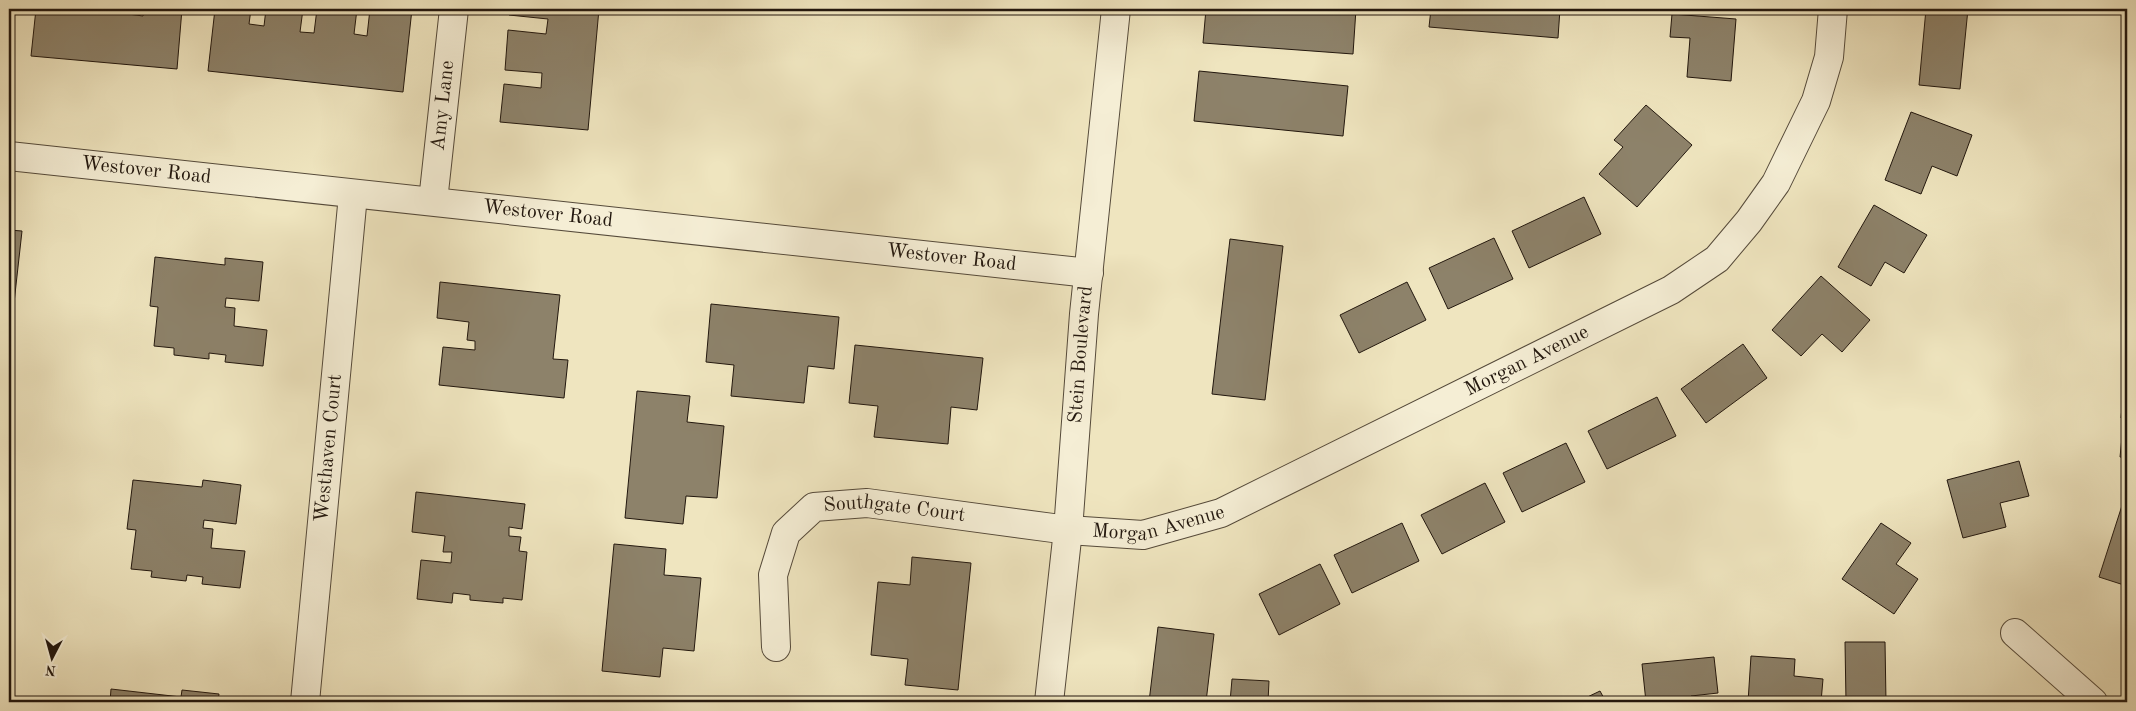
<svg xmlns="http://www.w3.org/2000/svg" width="2136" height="711" font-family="'Old Standard TT',serif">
  <rect width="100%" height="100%" fill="#efe5bf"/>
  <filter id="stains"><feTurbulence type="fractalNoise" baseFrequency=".004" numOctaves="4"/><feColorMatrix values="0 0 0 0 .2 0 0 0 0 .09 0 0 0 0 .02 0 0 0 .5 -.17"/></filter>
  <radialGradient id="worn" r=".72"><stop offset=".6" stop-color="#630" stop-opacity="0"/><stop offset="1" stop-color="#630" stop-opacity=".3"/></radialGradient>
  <g fill="#8d826a" stroke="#22170e">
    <path d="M9,9H13L9,49Z"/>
    <path d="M36,9H129L128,14L143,16L144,9H182L177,69L31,56Z"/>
    <path d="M215,9H251L249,24L264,26L266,9H303L300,32L314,33L317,9H357L354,34L367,36L370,9H412L403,92L208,71Z"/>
    <path d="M510,9H599L588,130L500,122L504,84L541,88L542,73L505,70L508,30L546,34L548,19L509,15Z"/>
    <path d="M1206,9H1356L1353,54L1203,43Z"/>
    <path d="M1431,9H1560L1558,38L1429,27Z"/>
    <path d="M1926,9H1968L1960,89L1919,85Z"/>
    <path d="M1672,14L1736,19L1731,81L1687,77L1690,38L1670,37Z"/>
    <path d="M1199,71L1348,86L1343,136L1194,121Z"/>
    <path d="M1646,105L1692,145L1637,207L1599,174L1623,147L1614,140Z"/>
    <path d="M1911,112L1972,135L1957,176L1932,166L1921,194L1885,180Z"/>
    <path d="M1584,197L1601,234L1529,268L1512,231Z"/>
    <path d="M1874,205L1927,235L1904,273L1885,262L1871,286L1838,267Z"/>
    <path d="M9,230L22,231L14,303H9Z"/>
    <path d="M1494,238L1513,279L1448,309L1429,268Z"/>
    <path d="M1230,239L1283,246L1265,400L1212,394Z"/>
    <path d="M155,257L225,265V258L263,262L259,301L226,298L225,307L235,308L234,326L267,330L263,366L225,362L226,355L209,353V359L174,355V348L154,346L158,307L150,306Z"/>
    <path d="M1821,276L1870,320L1842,352L1822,334L1801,356L1772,330Z"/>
    <path d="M440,282L560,295L553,359L568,360L564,398L439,385L443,347L475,350V341L467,340L469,322L437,318Z"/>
    <path d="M1407,282L1426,320L1359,353L1340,315Z"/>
    <path d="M711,304L839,317L834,369L808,366L804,403L731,396L734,365L706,362Z"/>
    <path d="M1743,344L1767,378L1706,423L1681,389Z"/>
    <path d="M855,345L983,358L977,410L951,407L948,444L874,437L878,406L849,403Z"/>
    <path d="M2125,374H2127V458L2120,457L2124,418H2121Z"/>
    <path d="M637,391L690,396L687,422L724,426L717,498L686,496L683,524L625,518Z"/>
    <path d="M1657,397L1676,436L1607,469L1588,431Z"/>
    <path d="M1566,443L1585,482L1522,512L1503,473Z"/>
    <path d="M2019,461L2029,496L2000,503L2006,527L1963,538L1947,480Z"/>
    <path d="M133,480L202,487L203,480L241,485L236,524L204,520L203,528L213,529L211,548L245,551L240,588L202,584L203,577L187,575L186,581L151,577L152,571L131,569L136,530L127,529Z"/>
    <path d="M1485,483L1505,522L1442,554L1421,515Z"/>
    <path d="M2127,490V586L2099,577Z"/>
    <path d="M416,492L525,504L522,529L509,527V536L521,537L519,551L527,552L522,600L503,598V603L470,600V595L453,593L452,603L417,599L421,560L451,563L452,552H443L445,536L412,532Z"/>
    <path d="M1402,523L1419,561L1352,593L1334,555Z"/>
    <path d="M1881,523L1911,543L1896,564L1918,579L1894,614L1842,579Z"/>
    <path d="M614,544L666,549L664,575L701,578L694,651L663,648L660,677L602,671Z"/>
    <path d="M912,557L971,563L958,690L905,685L908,659L871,655L878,582L910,585Z"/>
    <path d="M1320,564L1340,604L1279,635L1259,594Z"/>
    <path d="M1158,627L1214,634L1206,702H1149Z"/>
    <path d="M1845,642H1885L1886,702H1846Z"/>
    <path d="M1751,656L1795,659L1794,676L1823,679L1821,702H1748Z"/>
    <path d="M1714,657L1718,693L1691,696L1692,702H1646L1642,664Z"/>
    <path d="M1232,679L1269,681L1268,702H1230Z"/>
    <path d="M111,689L181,697L182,690L219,694L218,702H110Z"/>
    <path d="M1600,691L1606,702H1577Z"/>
  </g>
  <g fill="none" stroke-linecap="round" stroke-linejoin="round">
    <defs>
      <g id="minor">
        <path id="s1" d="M9,156L1089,273"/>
        <path id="s2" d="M433,201L454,9"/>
        <path d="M2015,633L2093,702"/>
        <path id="s3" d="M776,647L773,575L786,533L814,507L867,503L1068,530L1143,535L1221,513L1671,290L1717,259L1749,221L1776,183L1816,101L1829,57L1833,9"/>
        <path id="s4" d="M305,702L353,195"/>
        <path id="s5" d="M1049,702L1068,530L1084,314L1116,9"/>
      </g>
    </defs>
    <use href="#minor" stroke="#554a3a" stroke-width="30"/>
    <use href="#minor" stroke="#f5eed5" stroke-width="28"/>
  </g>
  <g text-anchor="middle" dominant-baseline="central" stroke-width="4" stroke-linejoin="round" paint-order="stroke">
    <g font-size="20" fill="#22170e" stroke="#f5eed5">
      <text stroke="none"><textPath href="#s2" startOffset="96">Amy Lane</textPath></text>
      <text stroke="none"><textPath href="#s1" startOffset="138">Westover Road</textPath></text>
      <text stroke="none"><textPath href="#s1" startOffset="542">Westover Road</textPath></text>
      <text stroke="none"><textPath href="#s1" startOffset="948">Westover Road</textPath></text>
      <text stroke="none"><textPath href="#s5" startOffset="349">Stein Boulevard</textPath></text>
      <text stroke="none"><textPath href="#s3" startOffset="908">Morgan Avenue</textPath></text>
      <text stroke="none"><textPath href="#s4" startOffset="255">Westhaven Court</textPath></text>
      <text stroke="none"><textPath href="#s3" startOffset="235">Southgate Court</textPath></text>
      <text stroke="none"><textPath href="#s3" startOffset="502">Morgan Avenue</textPath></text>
    </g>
  </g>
  <rect width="2136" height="711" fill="none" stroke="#efe5bf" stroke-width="30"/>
  <rect x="10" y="10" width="2116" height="691" fill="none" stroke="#22170e" stroke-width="2.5"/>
  <rect x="15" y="15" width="2106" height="681" fill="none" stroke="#22170e"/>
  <g transform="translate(52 658) rotate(186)" stroke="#f5eed5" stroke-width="4" paint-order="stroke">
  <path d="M0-4L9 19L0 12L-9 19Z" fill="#22170e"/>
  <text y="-8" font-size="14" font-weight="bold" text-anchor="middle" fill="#22170e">N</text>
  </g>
  <rect width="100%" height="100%" filter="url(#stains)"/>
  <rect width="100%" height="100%" fill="url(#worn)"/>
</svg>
